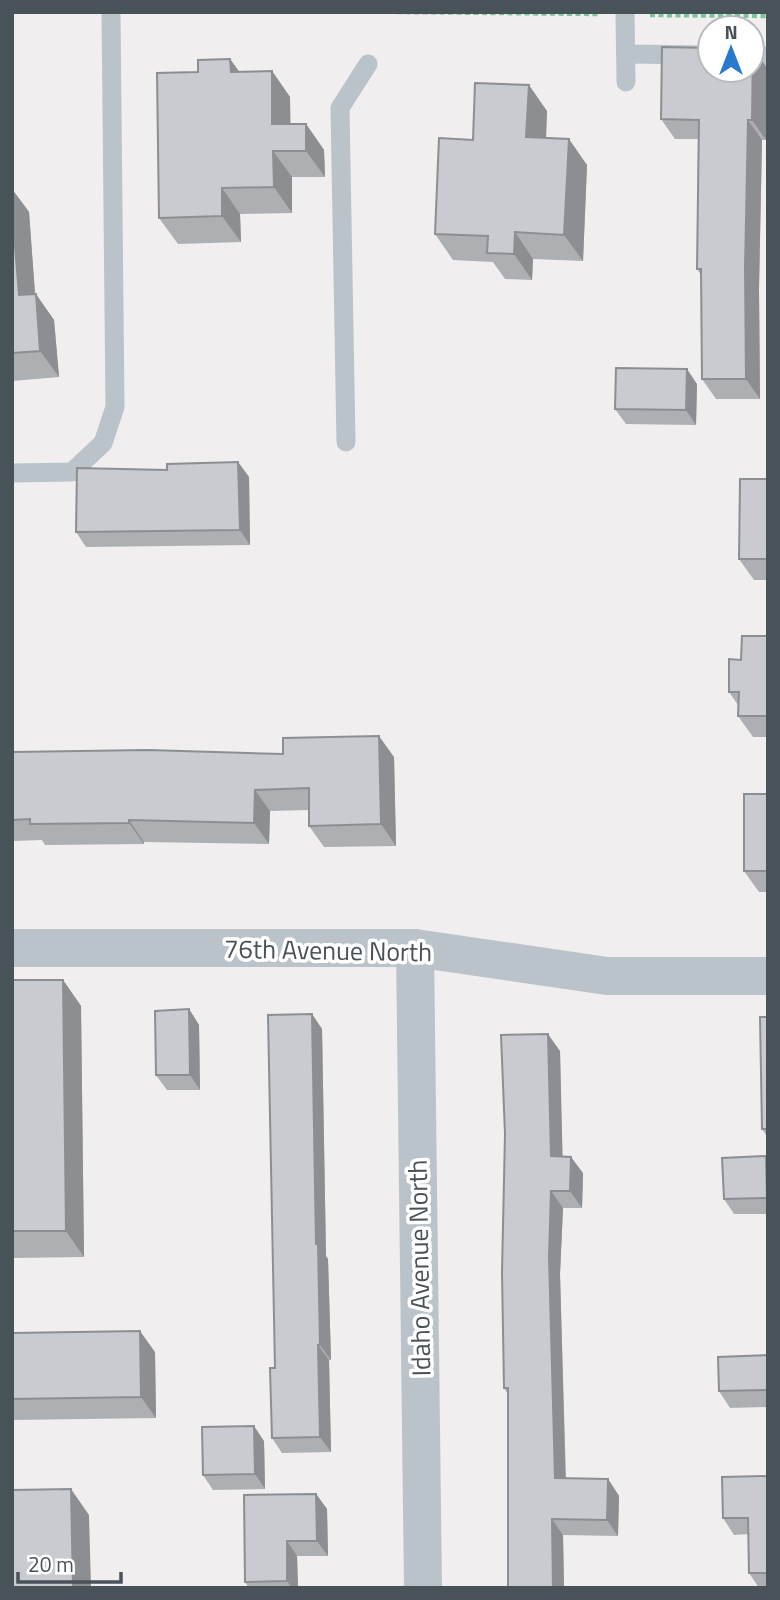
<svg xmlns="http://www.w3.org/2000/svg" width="780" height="1600" font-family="'Titillium Web',sans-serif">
  <rect width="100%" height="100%" fill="#f0eeee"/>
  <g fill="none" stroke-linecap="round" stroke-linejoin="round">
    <g stroke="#7bc59d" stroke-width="4.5" stroke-dasharray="5 3.5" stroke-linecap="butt">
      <path d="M397,12L599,14"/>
      <path d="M650,15L768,16"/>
    </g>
    <g stroke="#bac3c9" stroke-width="19">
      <path d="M625,12L626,82"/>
      <path d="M626,54L710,55"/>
      <path d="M752,56H768"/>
      <path d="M346,442L340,108L368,64"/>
      <path d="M12,473L72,472L103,443L115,407L111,12"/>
    </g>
    <g stroke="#bac3c9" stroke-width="38">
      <path d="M12,948H415L607,976H768"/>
      <path d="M415,948L423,1588"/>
    </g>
  </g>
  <g fill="#adafb3">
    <path d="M753,48L767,68L766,140H762L759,289L760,399H716L702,379L701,275L697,269L698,139H675L661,119Z"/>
    <path d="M230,59L239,72L272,71L290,97V124H306L324,150L325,177H292V213L240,214L241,242L178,244L159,218L198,72Z"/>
    <path d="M547,111L546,138L587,165L583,261L533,259L532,280L505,279L493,262L453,260L435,234L473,140Z"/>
    <path d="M12,189L29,212L35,294L54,320L59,377L12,381Z"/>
    <path d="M697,384L696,425L626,424L615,409Z"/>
    <path d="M238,462L249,477L250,545L86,547L76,532L167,470Z"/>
    <path d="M768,479V580H754L739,559Z"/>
    <path d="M768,636V737H753L738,716V705L729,692L741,660Z"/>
    <path d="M12,752L394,757L396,846L324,847L309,826V810L270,811L269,844L144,842V844L45,845L42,840L12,841Z"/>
    <path d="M768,794V892H759L744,871Z"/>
    <path d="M12,980H63L81,1006L84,1257L12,1258Z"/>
    <path d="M189,1009L199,1025L200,1090H167L156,1075Z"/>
    <path d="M312,1014L322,1029L326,1256L328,1259L331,1360H329L331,1452L282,1453L272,1438L275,1368Z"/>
    <path d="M768,1017V1138L762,1129Z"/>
    <path d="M560,1051L562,1156L583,1173L582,1208H563L560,1274L566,1479H608L619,1496L618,1536L563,1535L564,1588H508V1394L504,1388Z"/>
    <path d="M768,1159V1214H734L724,1199Z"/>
    <path d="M12,1333L155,1352L156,1418L12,1420Z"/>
    <path d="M768,1355V1407L730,1408L719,1391Z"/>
    <path d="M264,1441L265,1489L213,1490L203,1475Z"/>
    <path d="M768,1476V1588H759L749,1573V1534L734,1535L723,1518Z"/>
    <path d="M316,1494L327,1509L328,1556H297L298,1588H249L245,1582Z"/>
  </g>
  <g fill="#8d8e92">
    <path d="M753,48L767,68L766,140L752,120Z"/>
    <path d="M230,59L249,85L231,72Z"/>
    <path d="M272,71L290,97L291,150L272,124Z"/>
    <path d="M529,85L547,111L545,163L526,137Z"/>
    <path d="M748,120L762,140L759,289L760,399L746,379L745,269Z"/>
    <path d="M306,124L324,150L325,177L306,151Z"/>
    <path d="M569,139L587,165L583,261L564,235Z"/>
    <path d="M273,151L292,177V213L274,187Z"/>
    <path d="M222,188L240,214L241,242L222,216Z"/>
    <path d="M12,189L29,212L37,321L19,295L12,208Z"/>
    <path d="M515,232L533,259L532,280L514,254Z"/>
    <path d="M36,294L54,320L59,377L40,351Z"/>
    <path d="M687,369L697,384L696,425L686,410Z"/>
    <path d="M238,462L249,477L250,545L240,530Z"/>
    <path d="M379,736L394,757L396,846L381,824Z"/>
    <path d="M255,790L270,811L269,844L254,823Z"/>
    <path d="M129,820L144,842V844L129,823Z"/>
    <path d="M63,980L81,1006L84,1257L66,1231Z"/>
    <path d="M189,1009L199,1025L200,1090L190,1075Z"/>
    <path d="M312,1014L322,1029L326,1256L328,1259L331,1360L320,1345L316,1244Z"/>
    <path d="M548,1034L560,1051L563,1173L551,1156Z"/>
    <path d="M766,1156L768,1159V1199L767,1198Z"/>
    <path d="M571,1157L583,1173L582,1208L570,1191Z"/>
    <path d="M551,1191L563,1208L560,1274L566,1495L555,1478L549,1257Z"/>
    <path d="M140,1331L155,1352L156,1418L141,1397Z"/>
    <path d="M318,1345L329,1360L331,1452L320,1437Z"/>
    <path d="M254,1426L264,1441L265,1489L255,1474Z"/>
    <path d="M608,1479L619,1496L618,1536L607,1520Z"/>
    <path d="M71,1489L89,1515L91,1588H73Z"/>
    <path d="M316,1494L327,1509L328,1556L317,1541Z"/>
    <path d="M552,1519L563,1535L564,1588H553Z"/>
    <path d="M287,1541L297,1556L298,1588H292L287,1581Z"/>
  </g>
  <g fill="#c9cbd0" stroke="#8d8e92" stroke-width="2">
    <path d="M662,47L710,48V70H752V48H753L752,120H748L745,269L746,379H702L701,269H697L699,120L661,119Z"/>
    <path d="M230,59L231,72L272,71V124H306V151H273L274,187L222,188V216L159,218L157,73L198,72V60Z"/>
    <path d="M475,83L529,85L526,137L569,139L564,235L515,232L514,254L487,253L488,236L435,234L439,138L473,140Z"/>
    <path d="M12,208L19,295L36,294L40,351L12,353Z"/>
    <path d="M616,368L687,369L686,410L615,409Z"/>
    <path d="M238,462L240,530L76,532L77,468L167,470V464Z"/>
    <path d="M740,479H768V559H739Z"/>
    <path d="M742,636H768V716H738L739,692H729V659L741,660Z"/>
    <path d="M379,736L381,824L309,826V788L255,790L254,823L129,820V823L30,824V819L12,820V752L148,750L283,754V738Z"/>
    <rect x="744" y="794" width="24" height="77"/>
    <path d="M12,980H63L66,1231H12Z"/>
    <path d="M189,1009L190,1075H156L155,1011Z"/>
    <path d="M312,1014L316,1244H318L320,1345H318L320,1437L272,1438L270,1368H275L268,1015Z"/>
    <path d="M760,1017H768V1129H762Z"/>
    <path d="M548,1034L551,1156L571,1157L570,1191H551L549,1257L555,1478L608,1479L607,1520L552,1519L553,1588H508V1388H504L502,1272L505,1134L501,1035Z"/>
    <path d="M766,1156L767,1198L724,1199L722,1158Z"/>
    <path d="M140,1331L141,1397L12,1399V1333Z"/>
    <path d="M768,1355V1390L719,1391L718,1357Z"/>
    <path d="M254,1426L255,1474L203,1475L202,1427Z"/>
    <path d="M768,1476V1573H749L748,1518H723L722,1477Z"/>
    <path d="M71,1489L73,1588H12V1490Z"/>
    <path d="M316,1494L317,1541H287V1581L245,1582L244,1495Z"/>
  </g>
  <g text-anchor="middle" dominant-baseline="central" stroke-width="7" stroke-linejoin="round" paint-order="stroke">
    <g font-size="26" fill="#485259" stroke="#fff">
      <text transform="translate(328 950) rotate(1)">76th Avenue North</text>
      <text transform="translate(419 1268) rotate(-91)">Idaho Avenue North</text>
    </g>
  </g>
  <rect width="780" height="1600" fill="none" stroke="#485259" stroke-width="28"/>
  <g transform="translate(731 49)"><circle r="33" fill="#ffffff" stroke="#b6babd" stroke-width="2"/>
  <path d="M0-5L12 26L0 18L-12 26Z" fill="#297acf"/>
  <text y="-10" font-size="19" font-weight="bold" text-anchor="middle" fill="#485259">N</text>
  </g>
  <path d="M18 1572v10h103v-10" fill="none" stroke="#485259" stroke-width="3.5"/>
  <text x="28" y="1572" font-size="21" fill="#485259" stroke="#ffffff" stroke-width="5" paint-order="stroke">20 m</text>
</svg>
